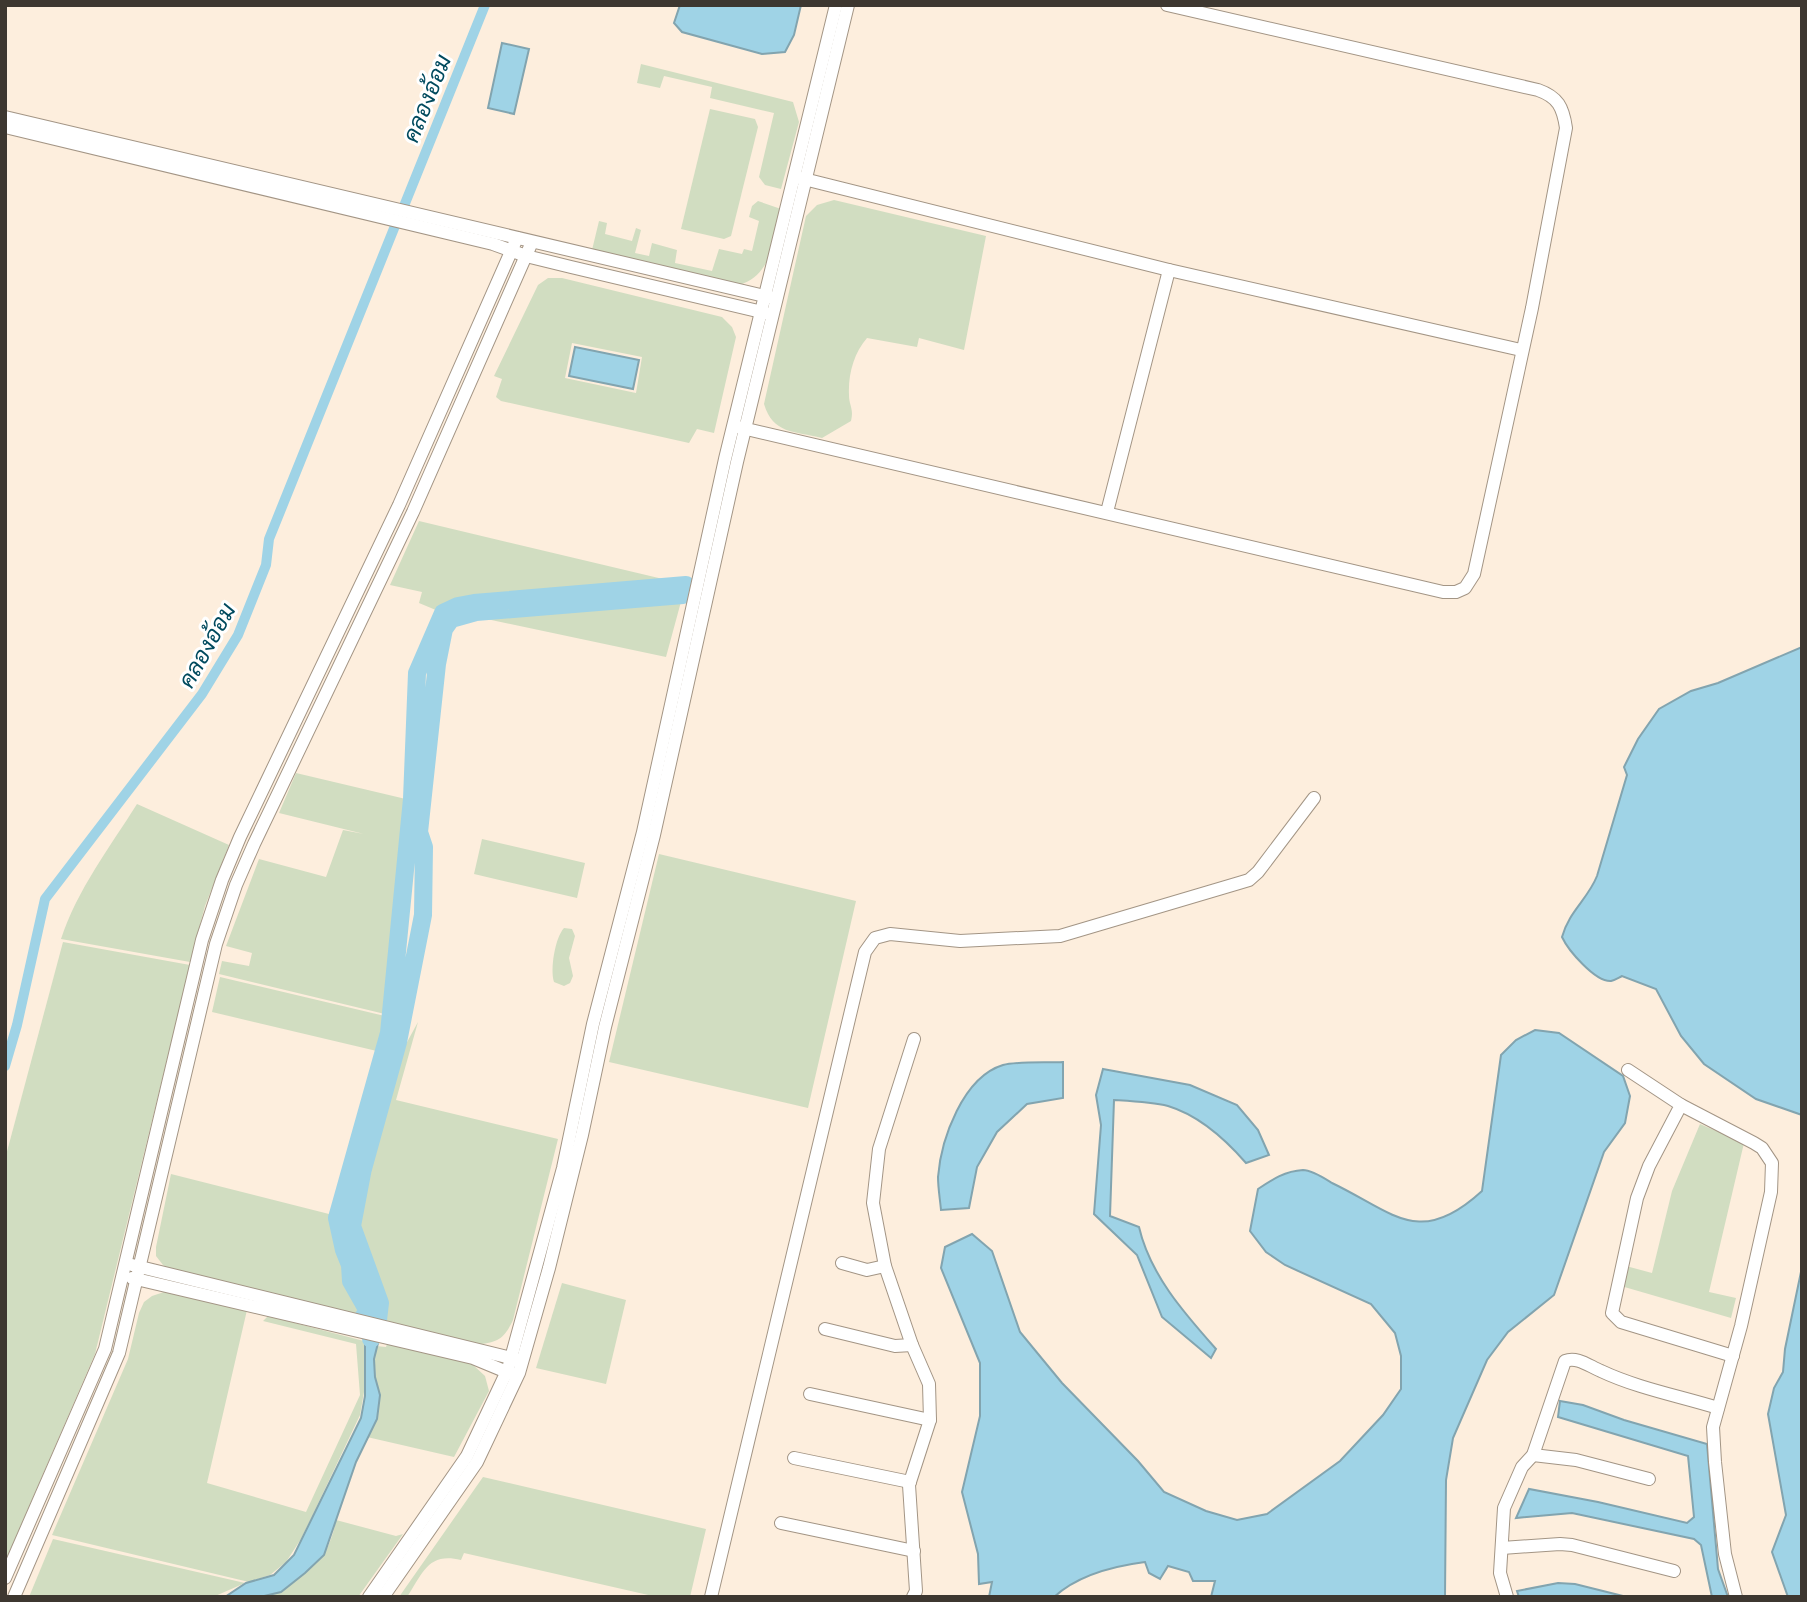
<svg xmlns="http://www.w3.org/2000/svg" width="1807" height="1602" font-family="Commissioner,Sarabun,sans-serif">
  <rect width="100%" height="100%" fill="#fdeedd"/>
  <g fill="#d1ddc1" fill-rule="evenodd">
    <path d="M641,64L793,102L799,122L781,189L765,185L759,177L774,113L710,98L712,87L664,76L660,88L637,83Z"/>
    <path d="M710,109L755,119L758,127L731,236L724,239L681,229Z"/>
    <path d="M834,200L986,236L964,350L919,338L917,347L867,338C854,353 848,374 849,395C849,406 854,408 851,421L822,438C794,431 773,434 764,404L806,216L817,205Z"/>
    <path d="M758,201L781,209C773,239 773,275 739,285L592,250L599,221L607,223L605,234L632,241L636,228L641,230L635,253L649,256L652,243L677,250L675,263L712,271L719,249L742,254L744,249L752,251L759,221L749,217L752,206Z"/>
    <path d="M548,278H562L722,317L732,327L736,337L714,433L697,429L689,443L501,401L496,397L502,379L494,376L538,285ZM572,343L642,357L636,393L565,378Z"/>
    <path d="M419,521L684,584L478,603L458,606L443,613L419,603L422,592L390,585Z"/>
    <path d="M682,598L666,657L482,618L459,619L444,629L451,619L473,611Z"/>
    <path d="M296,773L410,800L389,1015L219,974L222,961L249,966L252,953L226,946L259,859L326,877L343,830L364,834L279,813Z"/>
    <path d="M137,804L229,845L205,906L190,962L61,939C77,890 110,847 137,804Z"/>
    <path d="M482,839L585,863L577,898L474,874Z"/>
    <path d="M659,854L856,901L808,1108L609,1062Z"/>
    <path d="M564,928L572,929L575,936L569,958L573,976L570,983L564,986L554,982C550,969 555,938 564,928Z"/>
    <path d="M63,942L190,965L95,1354L5,1562V1159Z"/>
    <path d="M220,977L389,1017L381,1052L212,1012Z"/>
    <path d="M418,1022L396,1100L558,1139L513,1320C505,1337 499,1342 481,1344L378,1319L380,1303L352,1226L396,1048L406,1044Z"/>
    <path d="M1700,1124L1744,1143L1709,1292L1736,1298L1731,1318L1621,1286L1626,1266L1652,1273L1672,1191Z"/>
    <path d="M171,1174L333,1215L340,1231L350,1265L351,1281L366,1309L362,1316L174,1272L163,1265L156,1256V1247Z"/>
    <path d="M562,1283L626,1300L606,1384L536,1368Z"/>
    <path d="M164,1292L247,1310L207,1483L306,1512L360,1395L356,1344L263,1321L268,1316L364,1341V1392L360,1415L315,1510L301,1539L286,1562L270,1575L249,1582L52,1535L128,1359L139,1313L144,1302L152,1296Z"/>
    <path d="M387,1344L472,1364L485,1376L489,1391L454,1457L367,1437C387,1399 371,1385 376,1346L386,1347Z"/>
    <path d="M483,1477L706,1529L690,1597H657L464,1553L461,1560C428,1552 423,1573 407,1597H399Z"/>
    <path d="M336,1520L396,1536L403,1534L358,1597H259C300,1576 327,1570 336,1520Z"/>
    <path d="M53,1539L245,1583L213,1597H29Z"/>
  </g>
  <g fill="#9fd3e6" stroke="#82a4af" stroke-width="2">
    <path d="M680,5H801L794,35L785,52L762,54L682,32L674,23Z"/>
    <path d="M502,43L529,49L514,114L488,108Z"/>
    <path d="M575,347L639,360L633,389L569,376Z"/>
    <path d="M1802,647V1115L1756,1099L1704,1064L1681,1036L1656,989L1622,976C1618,978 1615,980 1611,981C1595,982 1568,950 1562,937C1569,911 1588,899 1597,876L1627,775L1624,767L1638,739L1659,709L1691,691L1718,683Z"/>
    <path d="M1535,1030L1559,1033L1623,1076L1630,1096L1625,1123L1604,1152L1554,1295L1508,1332L1487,1360L1453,1438L1446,1480L1445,1597H1211L1215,1581H1193L1189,1572L1168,1566L1160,1579L1149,1573L1145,1562C1114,1566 1078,1575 1054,1597H989L992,1582L979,1584L978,1554L962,1492L980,1416V1363L941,1268L945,1247L972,1234L992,1251L1020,1332L1062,1383L1138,1461L1164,1492L1206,1511L1237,1520L1267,1514L1340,1461L1383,1415L1401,1389V1356L1395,1333L1371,1304L1285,1265L1266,1252L1250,1231L1258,1189C1273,1179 1285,1171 1303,1170C1312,1170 1324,1178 1332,1183C1393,1212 1419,1249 1482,1191L1501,1055L1516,1040Z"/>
    <path d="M1063,1062V1098L1027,1104L997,1132L977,1167L969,1208L941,1210C940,1199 938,1188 938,1177C941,1139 963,1077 1003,1065C1017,1061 1048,1063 1063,1062Z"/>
    <path d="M1103,1069L1190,1085L1237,1105L1258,1130L1269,1155L1246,1163C1226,1140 1198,1115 1168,1106C1152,1102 1130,1101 1114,1100L1110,1216L1139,1227C1150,1275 1185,1314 1216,1349L1211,1358L1162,1317L1137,1255L1094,1214L1101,1125L1096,1095Z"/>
    <path d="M1802,1267V1597H1788L1772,1552L1786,1515L1768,1414L1774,1388L1783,1372L1785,1349Z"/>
    <path d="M365,1340L378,1343L374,1359L375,1377L380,1395L377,1419L356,1462L324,1555L305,1573L281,1592L260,1597H225L246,1583L274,1575L294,1555L361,1418L365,1396Z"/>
    <path d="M1560,1401L1583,1405L1624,1420L1707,1444L1718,1569L1728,1597H1712L1701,1545L1694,1539L1572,1513L1516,1518L1529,1489L1598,1502L1687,1523L1694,1517L1688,1456L1558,1417Z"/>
    <path d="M1558,1583L1575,1584L1627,1597H1519L1517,1591Z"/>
  </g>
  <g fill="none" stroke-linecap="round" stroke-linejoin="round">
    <g stroke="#9fd3e6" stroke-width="10">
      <path d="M404,206L485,5"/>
      <path d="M5,1066L17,1025L45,899L202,694L238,635L266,565L269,539L399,216"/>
    </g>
    <path stroke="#9fd3e6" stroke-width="18" d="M363,1168L352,1226L380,1303L378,1320L364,1316L368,1311L351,1281L350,1265L344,1250L337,1218L389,1033L412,799L417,673L443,613L458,606L474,603L686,585L683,595L476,612L451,619L444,629L437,664L419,832L424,847L423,915L398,1042L348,1223L373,1300L371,1339"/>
    <defs>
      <g id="minor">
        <path d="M5,117L773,298"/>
        <path d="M5,127L493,244L526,256L571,267L766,313"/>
        <path d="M800,178L1169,270L1521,350"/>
        <path d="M738,427C973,482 1208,537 1443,592H1456L1465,588L1474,574L1532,308L1566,128C1563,107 1558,97 1538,90L1167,5"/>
        <path d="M1107,512L1169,270"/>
        <path d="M1628,1070L1681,1105L1649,1166L1637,1198L1612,1313L1621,1322L1733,1356"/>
        <path d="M1681,1105L1754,1143L1762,1148L1772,1163L1771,1192L1741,1326L1713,1427L1715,1462L1725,1554L1736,1597"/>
        <path d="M842,1263L867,1270L885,1266"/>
        <path d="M132,1265L519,1360"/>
        <path d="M132,1278L473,1358L514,1375"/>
        <path d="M825,1329L895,1346L912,1345"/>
        <path d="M810,1394L930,1420"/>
        <path d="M1533,1455L1576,1460L1649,1479"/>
        <path d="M794,1458L910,1482"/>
        <path d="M781,1523L914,1551"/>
        <path d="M1502,1548L1560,1544L1572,1545L1674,1571"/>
        <path d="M5,1578L105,1349L202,940L222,880L240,837L399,505L517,238"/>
        <path d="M14,1597L119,1353L216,944L236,885L254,844L413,512L532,242"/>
        <path d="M369,1597L467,1456L508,1369L563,1168L593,1024L643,832L725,459L836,5"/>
        <path d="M383,1597L477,1462L519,1373L549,1268L582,1135L605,1027L654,835L737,462L848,5"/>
        <path d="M711,1597L865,952L875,938L890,934L960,941L1060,936L1239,883L1249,880L1258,872L1314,798"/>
        <path d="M913,1597L916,1591L909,1485L930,1420L929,1384L912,1345L885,1266L873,1203L879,1149L914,1039"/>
        <path d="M1507,1597L1500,1573L1504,1508L1522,1467L1533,1455L1565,1361C1577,1356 1589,1366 1601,1371C1637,1388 1679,1396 1718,1408"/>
      </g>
    </defs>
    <use href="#minor" stroke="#a39585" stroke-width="14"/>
    <use href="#minor" stroke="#fff" stroke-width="12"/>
  </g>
  <g text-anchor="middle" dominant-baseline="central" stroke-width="6" stroke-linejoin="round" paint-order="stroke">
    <g font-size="23" font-style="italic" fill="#004a5e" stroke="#fff">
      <text transform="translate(426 98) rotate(-68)">คลองอ้อม</text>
      <text transform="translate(206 645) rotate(-61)">คลองอ้อม</text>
    </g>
  </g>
  <rect width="1807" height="1602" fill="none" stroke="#3d3730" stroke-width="14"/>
</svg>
